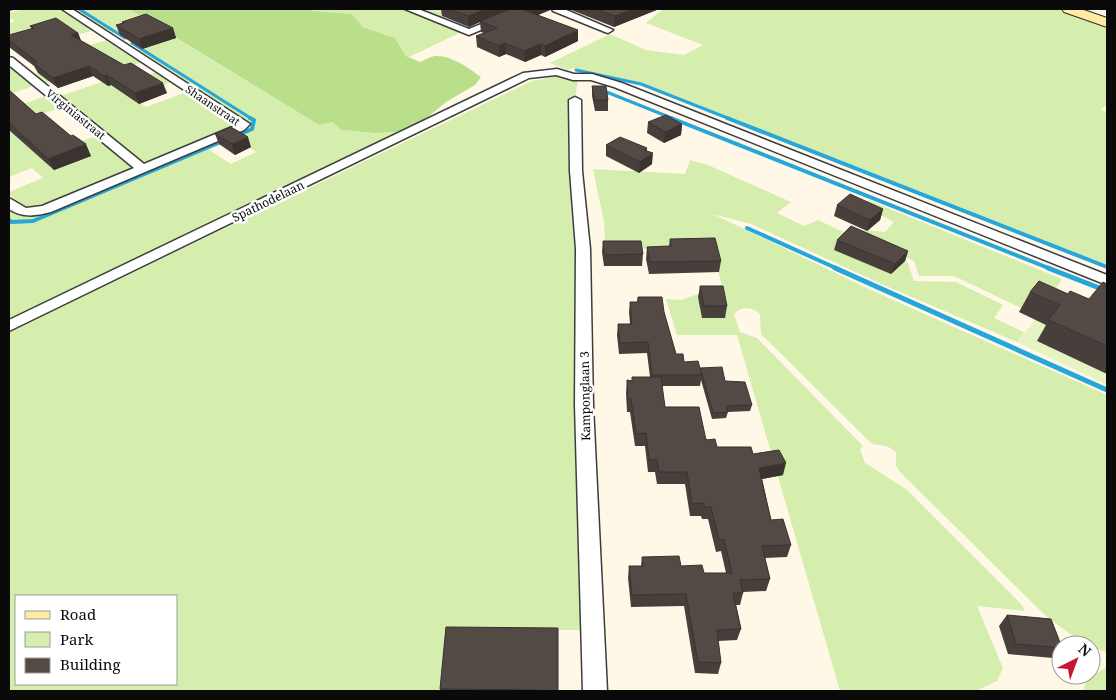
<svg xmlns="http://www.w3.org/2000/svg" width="1116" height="700" font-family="'Noto Serif',serif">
  <rect width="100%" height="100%" fill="#fff8e7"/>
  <g fill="#d5edad" fill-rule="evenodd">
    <path d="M24,9H61L94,30L49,44L9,45V23L15,21L9,17V13Z"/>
    <path d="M73,9H129L150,22L112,34Z"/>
    <path d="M320,9H462L440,18L468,29L409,57L406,56L395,38L363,27L352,14L314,11Z"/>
    <path d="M663,9H1063L1107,26V104L1101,110L1107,112V265L641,83L574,68L568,70L550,63L610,34L646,50L684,55L703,45L646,23Z"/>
    <path d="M176,38L319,125L333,122L341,130L375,133L411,131L9,323V211C18,218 29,217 40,214L203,146L231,164L256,152L231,135L247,123L246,120L138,50Z"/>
    <path d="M107,40L142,62L102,76L90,68L44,83L34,75L80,60L69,51Z"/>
    <path d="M9,65L34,86L9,94Z"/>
    <path d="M157,72L171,82L131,96L146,107L187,92L237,122L236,126L157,160L148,162L141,161L60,96L108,80L116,86Z"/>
    <path d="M559,76L578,80L573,111L587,630H450L440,691H9V332L532,81ZM16,596H176V684H16Z"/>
    <path d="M46,96L60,108L9,125L41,155L96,136L132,165L133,168L129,171L36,208C24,210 15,203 9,192L43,178L32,168L9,177V109Z"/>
    <path d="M690,160L708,165L791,202L777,213L804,226L818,220L908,263L914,281L956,282L1003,305L994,318L1024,332L1017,342L886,286L751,224L713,214L875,292L1107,395V652L1091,647V645L1084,644L1047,617L900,472L896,466V452L887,446L872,444L761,334L760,314C751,306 742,306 734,314L740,332L757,338L863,446L860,450L865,463L906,489L1022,605L1025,611L977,606L1003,668L997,681L976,691H840L737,335H677L666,299L682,300L722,285L713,253L605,246L604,222L593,169L685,174Z"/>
    <path d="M868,200L1062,279L1038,316L954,276H919L914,261L857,233L860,230L885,232L894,222L861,205Z"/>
    <path d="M1106,667L1107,691H1083L1087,680Z"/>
  </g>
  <path fill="#badf8b" d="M129,9H309L314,11L352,14L363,27L395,38L406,56L420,62C424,60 430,57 435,56C451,55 469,68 481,77L475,85L446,102L411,131L375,133L341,130L333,122L319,125Z"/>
  <path fill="#e7f3c0" d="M1038,316L1107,348V385L1017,342Z"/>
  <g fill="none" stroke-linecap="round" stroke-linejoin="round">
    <g stroke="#26a6da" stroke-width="3">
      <path d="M79,9L125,38"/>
      <path d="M132,43L252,119"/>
      <path d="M576,70L641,84L730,119"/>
      <path d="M604,91L674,119"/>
    </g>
    <g stroke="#26a6da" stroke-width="4">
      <path d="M671,118L1051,269"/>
      <path d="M727,118L1107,267"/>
      <path d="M236,136L252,129L254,120L250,118"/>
      <path d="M9,220L11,222L33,221L223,141"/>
      <path d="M747,228L838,269"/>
    </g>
    <g stroke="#26a6da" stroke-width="5">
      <path d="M835,268L1107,390"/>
      <path d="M1048,268L1107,291"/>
    </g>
    <defs>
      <g id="street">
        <path d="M62,9H72L250,124L244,130L51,212C36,216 22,218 9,209V198L26,208L42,206L134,168L9,65V57L13,58L144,164L237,125Z"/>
        <path d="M405,9H418L469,29L518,9H530L469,35Z"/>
        <path d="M552,9H564L613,30L608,33L605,32L553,11Z"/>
        <path d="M557,69L574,74H592L622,83L1107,275V285L614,87L591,80H573L556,75L529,78L9,331V320L523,73Z"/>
        <path d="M575,97L581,100L582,171L590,249L593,405L607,691H583L575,405L576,249L570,171L569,100Z"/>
      </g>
      <path id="secondary" d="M1062,9H1081L1107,18V27L1064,12Z"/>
    </defs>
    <use href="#street" stroke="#3d3d3d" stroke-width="3"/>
    <use href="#secondary" stroke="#2c2c2c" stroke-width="2"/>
    <use href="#street" fill="#fff" fill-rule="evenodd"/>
    <use href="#secondary" fill="#ffeba2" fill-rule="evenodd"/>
  </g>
  <g fill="#473f3b">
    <path d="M441,9H551L550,10L538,15L578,41L545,57L541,55L525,62L506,54L499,57L477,47L476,36L484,33L481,32L480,22L469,27L442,16Z"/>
    <path d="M569,9H659L614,27Z"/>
    <path d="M122,22L173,28L176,38L142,49L120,35L116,25L123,23Z"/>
    <path d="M30,26L78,33L81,41L167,93L139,104L111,85L108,86L93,76L58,88L38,73L34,66L9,47V35L32,29Z"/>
    <path d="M592,86L608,100V111H595L592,96Z"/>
    <path d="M9,90L36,114L91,156L54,170L9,130Z"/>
    <path d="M648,122L682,124L681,135L664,143L647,133Z"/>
    <path d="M215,134L251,147L235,155L219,144Z"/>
    <path d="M606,145L647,151L652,164L639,173L606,156Z"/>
    <path d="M837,205L883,209L880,220L867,231L834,216Z"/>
    <path d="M670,239L721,261L719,272L649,274L646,259L647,247L669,246Z"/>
    <path d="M837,240L908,251L905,261L891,274L834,250Z"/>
    <path d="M603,241L643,254L642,266H604L602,252Z"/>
    <path d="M1107,284V374L1037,341L1046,325L1019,312L1030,292L1068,294L1089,299Z"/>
    <path d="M700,286L727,306L725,318H702L698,297Z"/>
    <path d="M638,297L664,312L676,354L684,362L700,368L725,381L752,405L750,411L728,412L726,418L712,419L701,380L700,386H662L665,407L717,447L753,454L783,475L762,479L771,520L791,545L787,557L765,558L770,579L766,591L743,592V593L740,605H736L741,629L737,640L718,641L721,663L718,674L695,673L684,606L631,607L628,578L629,566H641L642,557L681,566L704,573H726L721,551L716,552L708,519H702L701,516H690L685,484H657L655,472H648L645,446H635L630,412H627L626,393L627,380L632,381L650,377L647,353L619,354L617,335L618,324H630L629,312L630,302H637Z"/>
    <path d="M1007,615L1061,645V649L1053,658L1008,654L999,626Z"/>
    <path d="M446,627L558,691H440V689Z"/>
  </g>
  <g fill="#3a3330">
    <path d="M9,9H18L9,11Z"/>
    <path d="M487,9H514L480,21V22L469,27L468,16Z"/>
    <path d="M527,9H551L550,10L524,21V10Z"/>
    <path d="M634,9H659L614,27L615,16Z"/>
    <path d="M173,28L176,38L142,49L139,39Z"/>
    <path d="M578,30V41L545,57V46Z"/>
    <path d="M78,33L82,43L71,35Z"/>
    <path d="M505,43L506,54L499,57V46Z"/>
    <path d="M541,44V55L525,62L524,51Z"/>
    <path d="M89,66L93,76L58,88L53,78Z"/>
    <path d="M107,75L111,85L108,86L104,76Z"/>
    <path d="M163,83L167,93L139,104L135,93Z"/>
    <path d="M682,124L681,135L664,143L665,132Z"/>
    <path d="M248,137L251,147L235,155L232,144Z"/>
    <path d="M86,144L91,156L54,170L48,159Z"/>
    <path d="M647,148L646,158L653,153L652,164L639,173L640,162L644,150Z"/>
    <path d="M883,209L880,220L867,231L870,220Z"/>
    <path d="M908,251L905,261L891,274L895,264Z"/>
    <path d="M786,463L783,475L756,480L759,468Z"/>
  </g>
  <g fill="#534945" stroke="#3a3330">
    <path d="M448,9H487L468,16Z"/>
    <path d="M510,9H527L524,10L578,30L545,46L541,44L524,51L505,43L499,46L476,36L497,28L480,21Z"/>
    <path d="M596,9H634L615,16Z"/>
    <path d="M146,14L173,28L139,39L116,25L124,23L122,22Z"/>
    <path d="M56,18L78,33L71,35L124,65L131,63L163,83L135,93L107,75L104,76L89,66L53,78L33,63L37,62L9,40V35L34,28L30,26Z"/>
    <path d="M592,86H606L608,100H595Z"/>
    <path d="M9,90L36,114L42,112L71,136L73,135L86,144L48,159L9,123Z"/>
    <path d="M666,115L682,124L665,132L648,122Z"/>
    <path d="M231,127L248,137L232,144L215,134Z"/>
    <path d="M620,137L647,148L644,150L653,153L640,162L606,145Z"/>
    <path d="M850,194L883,209L870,220L837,205Z"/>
    <path d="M851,226L908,251L895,264L837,240Z"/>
    <path d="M715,238L721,261L650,262L647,247L671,246L670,239Z"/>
    <path d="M603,241H641L643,254L604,255Z"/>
    <path d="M1039,281L1068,294L1070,291L1089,299L1103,282L1107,284V346L1048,320L1060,305L1030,292Z"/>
    <path d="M700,286H723L727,306H704Z"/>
    <path d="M638,297H662L664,312L676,354H683L684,362L698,361L702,375H652L648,342L620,343L618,324H632L630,302H638Z"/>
    <path d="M722,367L725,381L745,382L752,405L726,406L728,412L713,413L700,368Z"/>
    <path d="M632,377H661L665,407H699L706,440L715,439L717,447H751L753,454L779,450L786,463L759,468L771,520L783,519L791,545L762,546L770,579L740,580L743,593H733L741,629L717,630L721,663L698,662L686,594L632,595L629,566H643L642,557L679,556L681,566L702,565L704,573H732L724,539L719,540L711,507H704V503L692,504L687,472H659L657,460H649L646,433L636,434L631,399H628L627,380L632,381Z"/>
    <path d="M1007,615L1051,619L1061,645V648L1016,644Z"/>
    <path d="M446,627L558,628V691H537V690L440,689Z"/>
  </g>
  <g text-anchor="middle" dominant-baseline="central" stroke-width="5" stroke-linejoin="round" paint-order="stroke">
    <g font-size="11" fill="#0a0a0a" stroke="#fff">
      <text transform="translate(213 105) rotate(34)">Shaanstraat</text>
      <text transform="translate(76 114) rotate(39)">Virginiastraat</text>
    </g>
    <g font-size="12" fill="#0a0a0a" stroke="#fff">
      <text transform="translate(268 201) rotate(-26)">Spathodelaan</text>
      <text transform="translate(585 396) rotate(-91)">Kamponglaan 3</text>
    </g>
  </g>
  <rect width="1116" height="700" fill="none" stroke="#0a0a0a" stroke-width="20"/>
  <rect x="15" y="595" width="162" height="90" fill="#ffffff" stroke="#9d9d9d"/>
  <rect x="25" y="611" width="25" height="8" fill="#ffeba2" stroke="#9d9d9d"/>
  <text x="60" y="620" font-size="15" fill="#0a0a0a">Road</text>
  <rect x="25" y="632" width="25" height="15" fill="#d5edad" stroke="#9d9d9d"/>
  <text x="60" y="645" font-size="15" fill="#0a0a0a">Park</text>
  <rect x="25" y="658" width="25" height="15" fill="#534945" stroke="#9d9d9d"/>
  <text x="60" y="670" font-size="15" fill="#0a0a0a">Building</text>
  <g transform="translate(1076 660) rotate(42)"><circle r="24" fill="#ffffff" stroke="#9d9d9d"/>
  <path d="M0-4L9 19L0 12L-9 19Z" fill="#c51632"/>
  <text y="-8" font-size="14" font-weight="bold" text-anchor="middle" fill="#0a0a0a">N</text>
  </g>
</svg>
